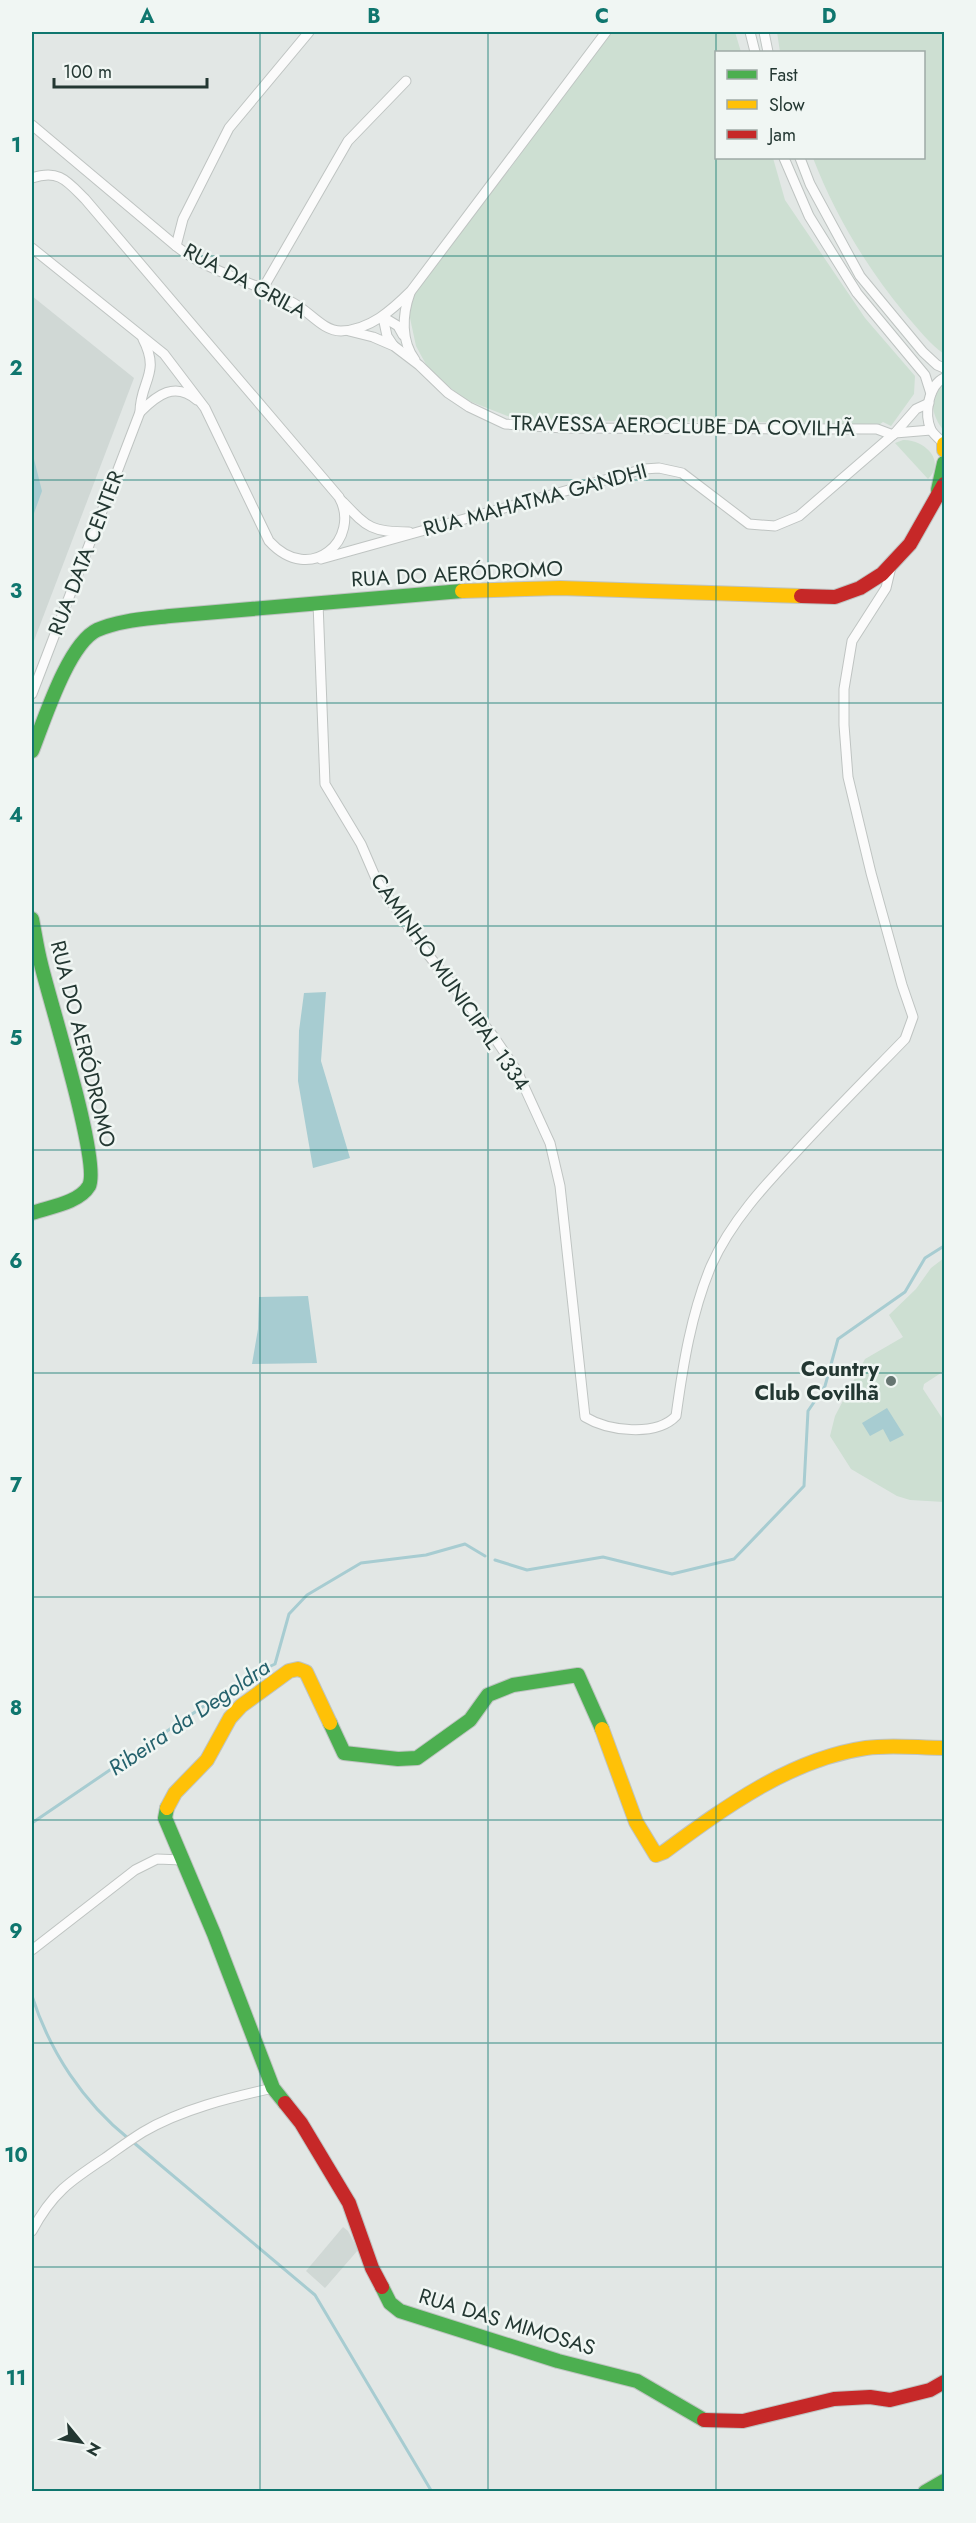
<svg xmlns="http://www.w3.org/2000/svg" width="976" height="2523" font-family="Jost,sans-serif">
  <rect width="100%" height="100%" fill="#e2e7e5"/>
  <g fill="#d0d8d5">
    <path d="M32,296L134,378L32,646Z"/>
    <path d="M343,2227L348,2231L358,2250L325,2288L306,2271Z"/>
  </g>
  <g fill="#cddfd2">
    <path d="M613,32H735L741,52H716V158H773L785,200L865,318L915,376L914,394L891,426L883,422L870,431L862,427L832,423L518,420L464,399L429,370L416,346L410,318V301L440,257L509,170L581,70Z"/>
    <path d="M777,32H944V354C930,344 918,329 906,315C867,268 835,215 813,158H924V52H780Z"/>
    <path d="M944,383V431C931,415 928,398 944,383Z"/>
    <path d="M903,440C923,439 947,460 928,479L895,443Z"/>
    <path d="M944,1258V1371L924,1384L923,1389L944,1421V1502L910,1500L897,1496L851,1469L830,1436L835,1416L865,1359L903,1337L889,1315L916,1289L931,1268Z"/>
  </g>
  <g fill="#a7ccd1">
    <path d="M32,451L42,491L32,519Z"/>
    <path d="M326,992L321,1061L350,1158L313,1168L298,1081L299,1031L304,993Z"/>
    <path d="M308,1296L317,1363L252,1364L258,1329L259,1297Z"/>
    <path d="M887,1408L904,1435L890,1442L883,1429L870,1436L862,1423Z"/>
  </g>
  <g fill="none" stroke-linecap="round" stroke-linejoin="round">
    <g stroke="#a7ccd1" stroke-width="3">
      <path d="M495,1560L527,1570L603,1557L672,1574L734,1559L804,1486L808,1411L825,1386L838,1339L905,1292L925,1258L944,1246"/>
      <path d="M32,1823L245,1678L275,1664L289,1614L307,1595L361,1563L426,1555L465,1544L485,1556"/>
      <path d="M32,1996C50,2052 83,2102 129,2139"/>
      <path d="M133,2142L315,2295L432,2492"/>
    </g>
    <defs>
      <g id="street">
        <path d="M309,32L229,128L183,219L176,246C211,274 256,282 295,304C310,312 323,331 341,331C370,330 392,310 411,291L606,32"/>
        <path d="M750,32L755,52"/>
        <path d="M764,32L768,52"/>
        <path d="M32,125L176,246"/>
        <path d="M784,158L809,216L857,293L925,375L931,394"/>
        <path d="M800,158L810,184L860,276L923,352L937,365L944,368"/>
        <path d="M32,178C59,169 67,181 85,199L339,497C362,538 311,587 269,541L205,408L164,354L32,248"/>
        <path d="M262,290L348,141L406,81"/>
        <path d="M410,293C402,315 401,341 415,360"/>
        <path d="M383,317L387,336L393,345"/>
        <path d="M383,317L398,326L403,335"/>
        <path d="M349,331L373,337L394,346L419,365L448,393L469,407L505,424L563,428L877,429L893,435"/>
        <path d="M944,378C928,386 924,414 931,430C934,435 941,440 944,444"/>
        <path d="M140,412C157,395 175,381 197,400"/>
        <path d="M895,433L931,430"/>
        <path d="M342,501C368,528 371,532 409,532"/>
        <path d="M321,559L644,469L659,468L682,473L749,524L775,526L799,516L895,433L916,409L929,403"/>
        <path d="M318,603L325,784L361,844L377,881L407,925L426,952L494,1037L517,1071L550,1143L560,1186L585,1417C608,1431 656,1437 676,1416C683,1365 691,1314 711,1266C731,1221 765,1185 798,1150C833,1112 869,1076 905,1039L913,1017L902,985L871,873L848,777L844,725V689L852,641L886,588L891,567"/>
        <path d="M32,694L140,412C140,381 161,374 143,339"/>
        <path d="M32,1950L135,1870L157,1859L182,1860"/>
        <path d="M32,2231C52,2193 70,2181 105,2158C118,2149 130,2140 143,2132C182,2109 229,2098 273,2088"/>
      </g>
      <g id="fast">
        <path d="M938,490L944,463"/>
        <path d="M32,751C44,721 68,644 97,630C120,620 146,619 170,616L462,591"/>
        <path d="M32,919C35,934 37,949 41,964C49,999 101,1163 89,1186C79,1203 49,1207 32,1213"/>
        <path d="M330,1723L344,1753L398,1759L417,1758L470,1720L488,1695L513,1685L578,1675L602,1729"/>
        <path d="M167,1808L165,1818L214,1934L273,2088L285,2103"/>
        <path d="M382,2287L390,2303L400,2311L558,2361L637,2381L704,2420"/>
        <path d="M925,2492L944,2481"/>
      </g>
      <g id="slow">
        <path d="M944,444V450"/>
        <path d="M462,591L560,588L801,596"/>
        <path d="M602,1729L636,1822L656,1855L664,1852C724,1808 790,1759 866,1748C892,1744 918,1748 944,1748"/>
        <path d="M167,1808L175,1793L207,1760L230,1718L241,1706L289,1671L298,1669L306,1672L330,1723"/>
      </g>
      <g id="jam">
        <path d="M801,596L835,597L860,588L882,574L910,544L944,484"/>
        <path d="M285,2103L301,2123L349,2203L372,2268L382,2287"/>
        <path d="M704,2420L743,2421L834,2399L870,2397L890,2400L930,2390L944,2382"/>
      </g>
    </defs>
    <use href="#street" stroke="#bfc4c2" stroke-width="11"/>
    <use href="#fast" stroke="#bfc4c2" stroke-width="16"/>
    <use href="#slow" stroke="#bfc4c2" stroke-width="16"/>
    <use href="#jam" stroke="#bfc4c2" stroke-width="16"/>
    <use href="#street" stroke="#fbfbfb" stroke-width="9"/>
    <use href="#fast" stroke="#4caf50" stroke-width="14"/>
    <use href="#slow" stroke="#ffc107" stroke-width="14"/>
    <use href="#jam" stroke="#c62828" stroke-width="14"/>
  </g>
  <path fill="none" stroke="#0f766e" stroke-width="1.5" stroke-opacity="0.55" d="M260,32V2492M488,32V2492M716,32V2492M32,256H944M32,480H944M32,703H944M32,926H944M32,1150H944M32,1373H944M32,1597H944M32,1820H944M32,2043H944M32,2267H944"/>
  <circle fill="#667571" stroke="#f0f6f3" stroke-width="2" cx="891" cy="1381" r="6"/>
  <g text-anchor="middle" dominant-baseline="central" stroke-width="5" stroke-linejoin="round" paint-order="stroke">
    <g font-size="21" fill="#233732" stroke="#f0f6f3">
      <text transform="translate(245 281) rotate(28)">RUA DA GRILA</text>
      <text transform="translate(683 426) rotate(1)">TRAVESSA AEROCLUBE DA COVILHÃ</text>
      <text transform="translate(535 500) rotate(-15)">RUA MAHATMA GANDHI</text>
      <text transform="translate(86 553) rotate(-69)">RUA DATA CENTER</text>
      <text transform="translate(457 574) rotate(-3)">RUA DO AERÓDROMO</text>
      <text transform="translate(450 982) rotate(55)">CAMINHO MUNICIPAL 1334</text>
      <text transform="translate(83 1044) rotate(76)">RUA DO AERÓDROMO</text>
      <text transform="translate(507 2322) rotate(17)">RUA DAS MIMOSAS</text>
    </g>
    <g font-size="21" font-weight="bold" fill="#233732" stroke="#f0f6f3" text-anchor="end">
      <text x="879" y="1369">Country<tspan x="879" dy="24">Club Covilhã</tspan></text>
    </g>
    <g font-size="22" font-style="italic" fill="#24616c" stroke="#f0f6f3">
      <text transform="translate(189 1717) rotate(-34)">Ribeira da Degoldra</text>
    </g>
  </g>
  <rect width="976" height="2523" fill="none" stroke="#f0f6f3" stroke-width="66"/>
  <rect x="715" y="51" width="210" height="108" fill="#f0f6f3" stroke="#9eaaa6" stroke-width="1.5"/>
  <rect x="727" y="70" width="30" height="9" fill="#4caf50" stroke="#9eaaa6" stroke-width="1.5"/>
  <text x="769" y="81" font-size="18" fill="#233732">Fast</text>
  <rect x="727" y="100" width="30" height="9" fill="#ffc107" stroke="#9eaaa6" stroke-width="1.5"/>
  <text x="769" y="111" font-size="18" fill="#233732">Slow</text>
  <rect x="727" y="130" width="30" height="9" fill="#c62828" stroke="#9eaaa6" stroke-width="1.5"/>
  <text x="769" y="141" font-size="18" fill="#233732">Jam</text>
  <g transform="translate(81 2442) rotate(120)" stroke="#f0f6f3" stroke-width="4.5" paint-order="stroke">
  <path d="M0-4.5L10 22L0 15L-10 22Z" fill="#233732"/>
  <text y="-9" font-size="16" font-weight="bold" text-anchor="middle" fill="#233732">N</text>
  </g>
  <path d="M54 78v9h153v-9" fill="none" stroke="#233732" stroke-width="3"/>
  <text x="63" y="78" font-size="18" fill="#233732" stroke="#f0f6f3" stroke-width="4.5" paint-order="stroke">100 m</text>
  <rect x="33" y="33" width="910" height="2457" fill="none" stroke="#0f766e" stroke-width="2"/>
  <g font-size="20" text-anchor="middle" font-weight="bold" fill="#0f766e">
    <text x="147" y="23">A</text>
    <text x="374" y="23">B</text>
    <text x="602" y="23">C</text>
    <text x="829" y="23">D</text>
    <text x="16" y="152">1</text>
    <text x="16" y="375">2</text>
    <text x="16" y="598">3</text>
    <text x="16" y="822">4</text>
    <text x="16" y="1045">5</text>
    <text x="16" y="1268">6</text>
    <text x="16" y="1492">7</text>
    <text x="16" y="1715">8</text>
    <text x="16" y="1938">9</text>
    <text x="16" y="2162">10</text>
    <text x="16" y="2385">11</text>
  </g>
</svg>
